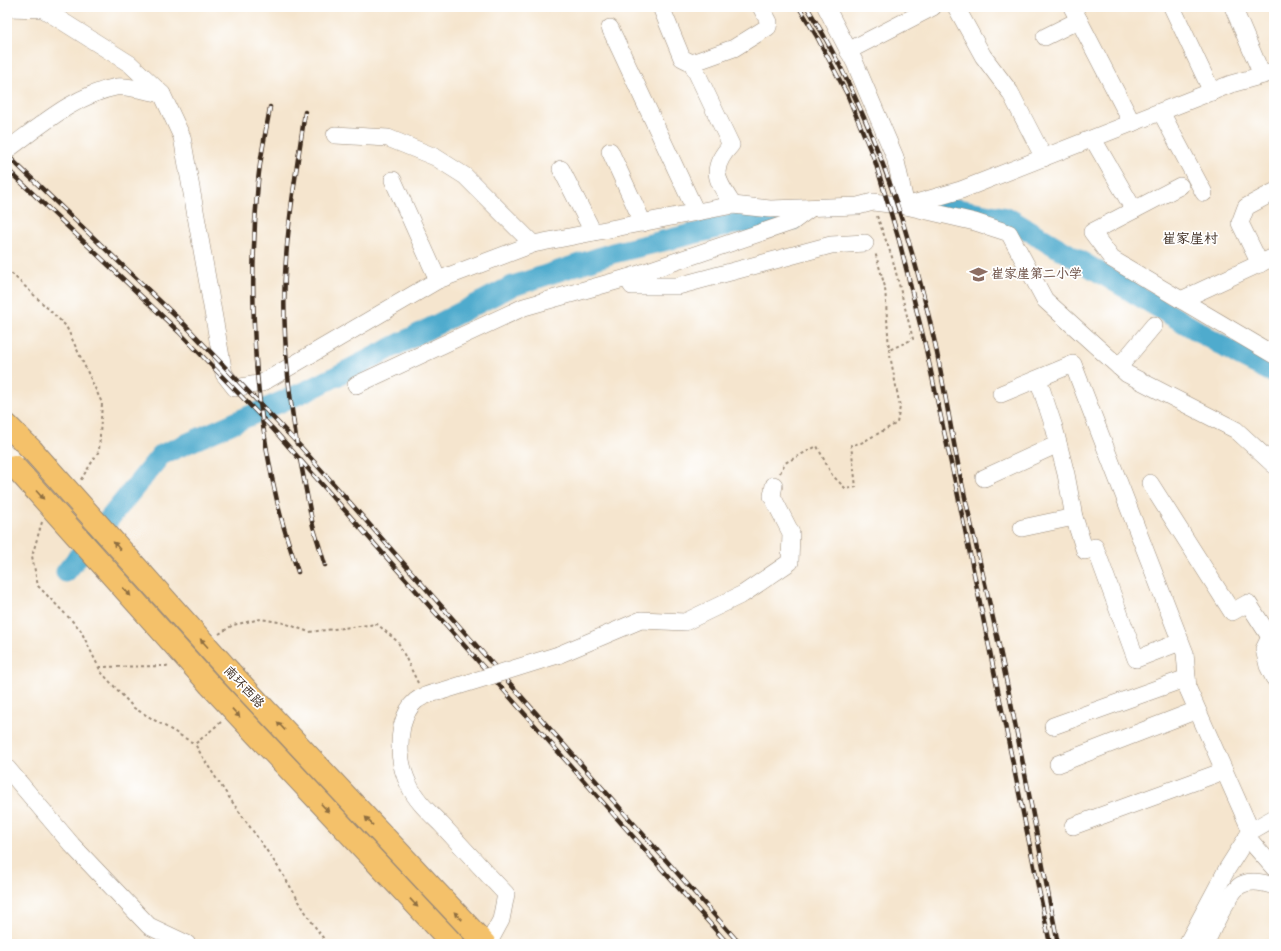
<svg xmlns="http://www.w3.org/2000/svg" width="1281" height="951" font-family="Pangolin,'LXGW WenKai TC',sans-serif">
  <rect width="100%" height="100%" fill="#fff"/>
  <filter id="ink" filterUnits="userSpaceOnUse"><feTurbulence type="fractalNoise" baseFrequency=".025" numOctaves="2"/><feDisplacementMap in="SourceGraphic" scale="8" xChannelSelector="R" yChannelSelector="G"/><feConvolveMatrix kernelMatrix="1 2 1 2 8 2 1 2 1" color-interpolation-filters="sRGB"/></filter>
  <filter id="wash" filterUnits="userSpaceOnUse"><feTurbulence type="fractalNoise" baseFrequency=".012" numOctaves="4" result="noise"/><feDisplacementMap in="SourceGraphic" scale="16" xChannelSelector="R" yChannelSelector="G"/><feGaussianBlur stdDeviation="0.9" result="paint"/><feColorMatrix in="noise" values="0 0 0 0 0 0 0 0 0 0 0 0 0 0 0 0 0 1.4 0 .05"/><feComposite in="paint" operator="in"/></filter>
  <g filter="url(#wash)">
    <rect width="100%" height="100%" fill="#f5e5ce"/>
    <g fill="none" stroke-linecap="round" stroke-linejoin="round">
      <g stroke="#4fabcd" stroke-width="21">
        <path d="M941,206L1008,218L1238,355L1274,373"/>
        <path d="M66,572L161,455L317,386L510,287L613,253L738,223L792,220"/>
      </g>
    </g>
  </g>
  <g filter="url(#ink)">
    <g fill="none" stroke-linecap="round" stroke-linejoin="round">
      <defs>
        <g id="minor">
          <path d="M661,7L682,58L692,63"/>
          <path d="M826,7L855,63L895,157L906,206L975,222L1009,233L1045,300L1127,374L1236,430L1274,465"/>
          <path d="M956,7L983,56L1010,92L1044,158"/>
          <path d="M1072,7L1132,123"/>
          <path d="M1172,7L1212,92"/>
          <path d="M1233,7L1262,75"/>
          <path d="M7,8L43,9L130,64L162,94L182,137L224,374L235,388L262,383L438,280L533,244L733,205L770,209L858,206L873,202L906,206L961,190L1231,84L1274,72"/>
          <path d="M610,28L696,212"/>
          <path d="M1045,37L1079,20"/>
          <path d="M848,51L933,7"/>
          <path d="M1161,112L1204,193"/>
          <path d="M335,135L388,138L435,157L465,176L533,244"/>
          <path d="M1093,139L1134,210"/>
          <path d="M7,150C40,126 75,95 116,87C127,85 151,92 162,94"/>
          <path d="M610,151L643,223"/>
          <path d="M561,169L593,232"/>
          <path d="M393,180L438,280"/>
          <path d="M1180,186L1092,232L1112,259L1274,355"/>
          <path d="M733,205C717,180 708,170 731,145L692,63L734,48L768,27L769,22L761,7"/>
          <path d="M1260,264L1240,223L1246,207L1274,192"/>
          <path d="M627,278L632,286H678L831,245L865,243"/>
          <path d="M1181,300L1274,257"/>
          <path d="M1119,367L1154,325"/>
          <path d="M1038,379L1054,427L1066,474L1074,517L1085,551L1095,547L1136,659L1180,642"/>
          <path d="M356,385L524,307L627,278L792,222L811,208"/>
          <path d="M1001,394L1073,364L1185,653L1188,689L1251,831"/>
          <path d="M984,478L1058,444"/>
          <path d="M1150,483L1232,612L1248,603L1270,637"/>
          <path d="M1022,528L1074,517"/>
          <path d="M1274,636L1270,637L1264,649L1268,666L1274,678"/>
          <path d="M558,655L641,620L685,622L743,594L790,562L791,533L772,496L774,485"/>
          <path d="M442,691C418,696 409,701 402,726C398,746 400,767 409,785C416,801 430,813 442,825C463,848 484,871 506,894L501,920L488,944"/>
          <path d="M1053,726L1187,678"/>
          <path d="M1058,764L1197,710"/>
          <path d="M7,768L72,845L149,926L187,944"/>
          <path d="M1073,826L1224,771"/>
          <path d="M1247,837L1274,868"/>
          <path d="M1187,944L1227,869L1251,831L1274,818"/>
          <path d="M1205,944C1212,931 1230,888 1243,884C1254,880 1264,883 1274,886"/>
        </g>
        <g id="highway">
          <path d="M7,425L32,450"/>
          <path d="M230,672L485,944"/>
          <path d="M210,685L453,944"/>
        </g>
      </defs>
      <use href="#minor" stroke="#988876" stroke-width="18"/>
      <use href="#highway" stroke="#988876" stroke-width="24"/>
      <g stroke="#988876" stroke-width="2" stroke-dasharray="3 3" stroke-linecap="butt">
        <path d="M877,216L892,257L913,339L889,350"/>
        <path d="M7,269L66,326L102,403L99,451L80,481"/>
        <path d="M780,473L785,463L817,446L832,475L846,489L856,487L851,445L861,443L897,423L900,407L889,350L885,287L875,252"/>
        <path d="M42,522L32,556L38,586L80,629L101,672L134,708L195,744"/>
        <path d="M219,634L233,625L261,619L284,623L309,632L377,624L398,642L418,683"/>
        <path d="M99,667L166,666L169,665"/>
        <path d="M221,722L195,744C220,788 252,828 280,870C296,895 309,921 328,944"/>
      </g>
      <use href="#minor" stroke="#fff" stroke-width="17"/>
      <use href="#highway" stroke="#f4c16a" stroke-width="22"/>
      <defs>
        <g id="rail">
          <path d="M799,7L816,35L847,94L875,161L899,240L924,340L956,486L1050,944"/>
          <path d="M807,7C870,109 908,223 934,339C945,389 952,439 963,488C974,538 986,587 997,636C1019,739 1038,842 1058,944"/>
          <path d="M270,107C266,132 260,157 258,182C248,291 253,399 278,505C283,528 291,550 298,572"/>
          <path d="M7,155L186,326L300,446L740,944"/>
          <path d="M7,169L179,332L273,429L728,944"/>
          <path d="M297,444C287,383 281,321 286,259C289,210 298,161 305,112"/>
          <path d="M300,459L313,526L325,565"/>
        </g>
      </defs>
      <use href="#rail" stroke="#3b2a1e" stroke-width="4.5"/>
      <use href="#rail" stroke="#fff" stroke-width="3" stroke-dasharray="9" stroke-linecap="butt"/>
      <defs>
        <path id="minor-bridge" d="M442,691L558,655"/>
        <g id="highway-bridge">
          <path d="M32,450L230,672"/>
          <path d="M14,466L210,685"/>
        </g>
      </defs>
      <use href="#minor-bridge" stroke="#988876" stroke-width="18" stroke-linecap="butt"/>
      <use href="#highway-bridge" stroke="#988876" stroke-width="24" stroke-linecap="butt"/>
      <use href="#minor-bridge" stroke="#fff" stroke-width="17"/>
      <use href="#highway-bridge" stroke="#f4c16a" stroke-width="22"/>
    </g>
    <defs><path id="oneway-solid" d="M-6-.8H1V-3.2L6.5 0L1 3.2V.8H-6Z"/></defs>
    <g fill="#8e6e40">
      <use href="#oneway-solid" transform="translate(40 495) rotate(48)"/>
      <use href="#oneway-solid" transform="translate(117 546) rotate(-132)"/>
      <use href="#oneway-solid" transform="translate(127 592) rotate(48)"/>
      <use href="#oneway-solid" transform="translate(204 643) rotate(-132)"/>
      <use href="#oneway-solid" transform="translate(236 713) rotate(47)"/>
      <use href="#oneway-solid" transform="translate(281 726) rotate(-133)"/>
      <use href="#oneway-solid" transform="translate(325 808) rotate(47)"/>
      <use href="#oneway-solid" transform="translate(369 821) rotate(-133)"/>
      <use href="#oneway-solid" transform="translate(414 903) rotate(47)"/>
      <use href="#oneway-solid" transform="translate(458 916) rotate(-134)"/>
    </g>
  </g>
  <defs>
    <symbol id="school-bare" viewBox="-9 -9 18 18"><path d="M0-5L7-2L0 1L-7-2ZM-4 1L0 2.5L4 1V4Q0 6-4 4Z" fill="#8d6e63" stroke="#fff" stroke-width="2.5" paint-order="stroke"/></symbol>
  </defs>
  <g fill-rule="evenodd">
    <use href="#school-bare" x="966" y="262" width="25" height="25"/>
  </g>
  <g text-anchor="middle" dominant-baseline="central" stroke-width="3.5" stroke-linejoin="round" paint-order="stroke">
    <g font-size="13" font-weight="bold" fill="#785e54" stroke="#fff" text-anchor="start">
      <text x="991" y="274">崔家崖第二小学</text>
    </g>
    <g font-size="13" fill="#3b2a1e" stroke="#fff">
      <text transform="translate(244 687) rotate(47)">南环西路</text>
    </g>
    <g font-size="14" fill="#3b2a1e" stroke="#fff">
      <text x="1190" y="238">崔家崖村</text>
    </g>
  </g>
  <rect width="1281" height="951" fill="none" stroke="#fff" stroke-width="24"/>
</svg>
